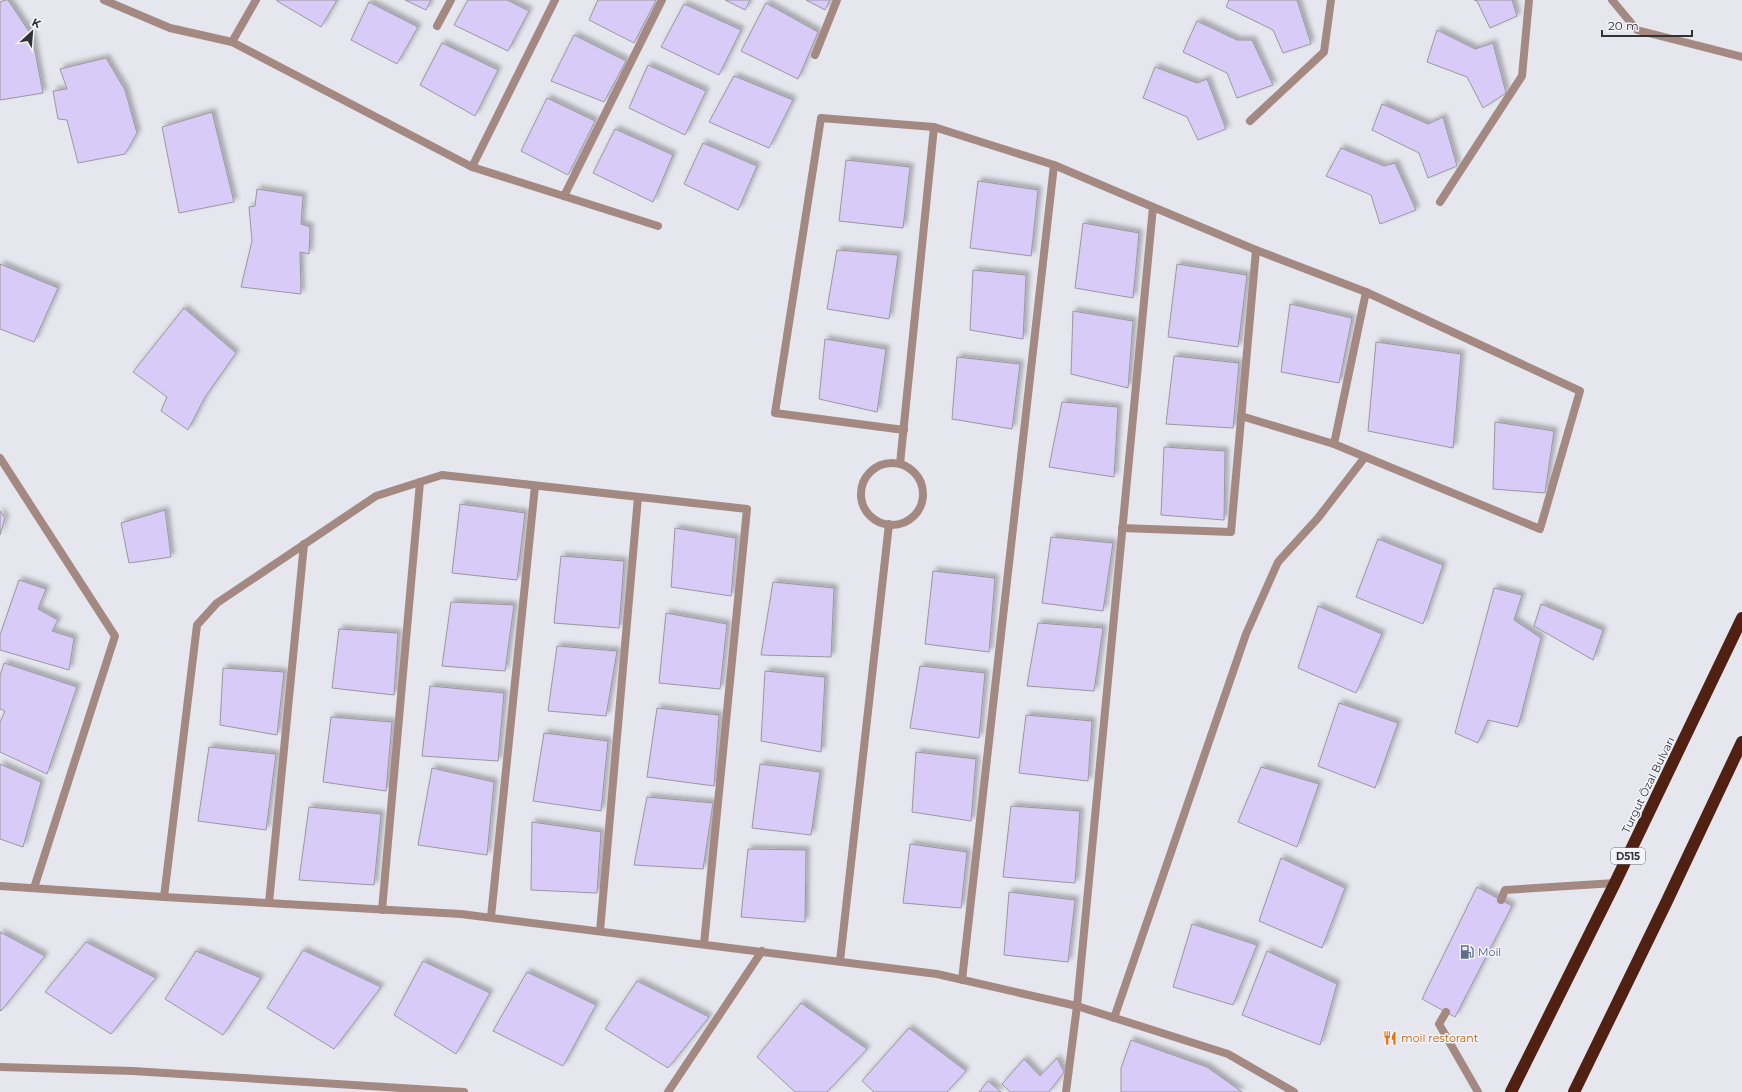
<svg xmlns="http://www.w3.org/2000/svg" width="1742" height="1092" font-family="Montserrat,sans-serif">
  <defs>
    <filter id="shadow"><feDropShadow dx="3.5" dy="-3.5" stdDeviation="2" flood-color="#0004"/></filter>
  </defs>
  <rect width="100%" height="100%" fill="#e6e7ee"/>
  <g fill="#d8cbf7" stroke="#9a989e" filter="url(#shadow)">
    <path d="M6,0H8L32,36L43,93L0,100V2Z"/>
    <path d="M277,0H337L321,27L277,1Z"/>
    <path d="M405,0H431L426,10Z"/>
    <path d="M468,0H507L529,11L508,51L454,25Z"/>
    <path d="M598,0H656L634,43L589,20Z"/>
    <path d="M725,0H750L745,10Z"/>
    <path d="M806,0H830L825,10Z"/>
    <path d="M1229,0H1297L1311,44L1283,53L1273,30L1226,7Z"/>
    <path d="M1474,0H1512L1517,16L1490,28L1477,1Z"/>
    <path d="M369,2L418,27L397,64L351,40Z"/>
    <path d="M766,3L818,32L798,79L741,51Z"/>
    <path d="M684,4L741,30L719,75L661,47Z"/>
    <path d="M1197,21L1237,40H1252L1273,85L1237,98L1227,73L1183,52Z"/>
    <path d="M1437,30L1475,49L1493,43L1506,93L1483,108L1467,77L1427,62Z"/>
    <path d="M574,35L626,61L604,102L551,81Z"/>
    <path d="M442,43L498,70L475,116L420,85Z"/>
    <path d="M106,58L125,90L137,133L125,154L78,163L67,120L58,119L53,91L67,89L60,69Z"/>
    <path d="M648,65L706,91L685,135L629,108Z"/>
    <path d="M1155,67L1197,83L1207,79L1226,129L1198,140L1187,117L1143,98Z"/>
    <path d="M734,76L793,100L769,148L709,122Z"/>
    <path d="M547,98L595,121L568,175L521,151Z"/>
    <path d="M1382,104L1428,124L1443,117L1457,166L1428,178L1419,153L1372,130Z"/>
    <path d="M212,112L234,202L179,213L162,127Z"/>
    <path d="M615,129L673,155L653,202L593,173Z"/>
    <path d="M703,143L757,166L738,210L684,184Z"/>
    <path d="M1341,148L1384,166L1395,163L1416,210L1380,224L1371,195L1326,176Z"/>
    <path d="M846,160L910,167L903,228L839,221Z"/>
    <path d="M978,181L1038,190L1031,256L970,248Z"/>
    <path d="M257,189L303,196L301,224L310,227L309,254L300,252L301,294L241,287L252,241L249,207L255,206Z"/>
    <path d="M1083,223L1139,233L1133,298L1075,288Z"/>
    <path d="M837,250L898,255L889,319L827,309Z"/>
    <path d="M0,264L58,288L34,342L0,329Z"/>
    <path d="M1177,264L1247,275L1238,347L1168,337Z"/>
    <path d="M973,270L1026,275L1023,339L970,330Z"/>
    <path d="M1290,304L1352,318L1339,383L1281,372Z"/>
    <path d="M184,308L236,353L205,397L188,430L161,411L167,397L133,372Z"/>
    <path d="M1073,311L1133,321L1128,388L1071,374Z"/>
    <path d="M825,339L886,349L877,412L819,399Z"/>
    <path d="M1376,342L1461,354L1453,448L1368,431Z"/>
    <path d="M1174,356L1239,363L1233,428L1166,424Z"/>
    <path d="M957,357L1020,364L1012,429L952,419Z"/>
    <path d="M1062,402L1118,407L1114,477L1049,467Z"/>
    <path d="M1495,422L1554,431L1545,493L1493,489Z"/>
    <path d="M1164,447L1225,451L1224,520L1161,515Z"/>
    <path d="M460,504L525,513L517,580L452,573Z"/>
    <path d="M165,510L171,557L129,563L121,523Z"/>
    <path d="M0,511L5,518L0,535Z"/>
    <path d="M675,528L736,538L731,596L671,587Z"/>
    <path d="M1051,537L1113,543L1103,611L1042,603Z"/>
    <path d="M1378,539L1443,565L1423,624L1356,597Z"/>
    <path d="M561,556L624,561L619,628L554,623Z"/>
    <path d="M933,571L995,578L989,652L925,644Z"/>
    <path d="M19,580L46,589L38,609L58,620L52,631L74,638L69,670L0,650V635Z"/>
    <path d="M773,582L834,588L831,657L761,655Z"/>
    <path d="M1494,588L1522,595L1514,620L1541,638L1518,727L1488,720L1478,743L1455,733Z"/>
    <path d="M451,602L514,605L505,671L442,666Z"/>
    <path d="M1541,604L1603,630L1593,660L1534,626Z"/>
    <path d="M1318,606L1382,634L1356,693L1298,668Z"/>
    <path d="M666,613L727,624L720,689L659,683Z"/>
    <path d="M1038,623L1103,628L1094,691L1027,686Z"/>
    <path d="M339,629L398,633L394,695L332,688Z"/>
    <path d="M557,646L617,651L606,716L548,711Z"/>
    <path d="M4,663L77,687L47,774L0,752V722L5,711L0,709V676Z"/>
    <path d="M920,666L985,673L979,738L910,728Z"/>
    <path d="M223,668L284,672L277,735L220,725Z"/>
    <path d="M765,671L825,677L821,752L761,741Z"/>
    <path d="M430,686L504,693L498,761L422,756Z"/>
    <path d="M1339,703L1398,723L1375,788L1318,766Z"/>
    <path d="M657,708L719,715L714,786L647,777Z"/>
    <path d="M1026,715L1092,721L1088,781L1019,773Z"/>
    <path d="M331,717L392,722L386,791L323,782Z"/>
    <path d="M544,733L608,741L601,811L533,801Z"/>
    <path d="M209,747L276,754L266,830L198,821Z"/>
    <path d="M916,752L976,759L971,821L912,812Z"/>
    <path d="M0,764L41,782L23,847L0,839Z"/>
    <path d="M760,764L820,772L811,835L752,828Z"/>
    <path d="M1261,767L1319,784L1297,847L1238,822Z"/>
    <path d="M432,768L494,782L487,855L418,845Z"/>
    <path d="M647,797L713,803L703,869L634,865Z"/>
    <path d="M1011,806L1080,811L1075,883L1003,877Z"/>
    <path d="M309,807L381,814L374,885L299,880Z"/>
    <path d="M532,822L601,832L597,893L531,890Z"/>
    <path d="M910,844L967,852L961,908L903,903Z"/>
    <path d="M748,849L806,850L805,922L741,917Z"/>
    <path d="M1281,858L1345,888L1322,948L1259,921Z"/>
    <path d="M1477,887L1512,906L1455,1017L1422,999Z"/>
    <path d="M1009,892L1075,900L1068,962L1004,955Z"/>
    <path d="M1192,924L1257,945L1233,1005L1173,987Z"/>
    <path d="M0,932L45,956L1,1011L0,1010Z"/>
    <path d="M86,942L156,978L111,1034L45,992Z"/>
    <path d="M303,950L381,987L334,1049L267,1008Z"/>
    <path d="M196,951L261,978L223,1035L165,999Z"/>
    <path d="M1267,951L1337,984L1320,1045L1242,1015Z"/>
    <path d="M423,961L490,993L456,1054L394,1015Z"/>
    <path d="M527,972L596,1005L563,1066L493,1031Z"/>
    <path d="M637,981L709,1017L668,1068L605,1029Z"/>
    <path d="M801,1003L867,1049L827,1092H795L757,1057Z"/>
    <path d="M909,1028L966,1071L947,1092H874L862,1081Z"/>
    <path d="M1131,1040L1207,1067L1242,1092H1121V1068Z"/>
    <path d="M1057,1058L1064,1072L1049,1092H1010L1002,1084L1024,1059L1040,1076Z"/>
    <path d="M988,1081L1001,1092H979Z"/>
  </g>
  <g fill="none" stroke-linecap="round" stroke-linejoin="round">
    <g stroke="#a38981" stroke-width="8">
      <path d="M1501,900L1505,890L1615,883"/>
      <path d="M1446,1012L1439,1024L1478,1092"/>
    </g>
    <g stroke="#a38981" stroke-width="8">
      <path d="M104,0L170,28L232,42L472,167"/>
      <path d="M555,0L472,167L658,226"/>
      <path d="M1612,0L1637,30L1742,57"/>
      <path d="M437,26L451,0"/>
      <path d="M232,42L256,0"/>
      <path d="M815,55L837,0"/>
      <path d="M1250,121L1324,52L1331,0"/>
      <path d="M1054,165L1153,207L1077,1006L1066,1092"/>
      <path d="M564,196L662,0"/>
      <path d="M1440,202L1522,76L1529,0"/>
      <path d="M1241,416L1334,444L1366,292L1256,250"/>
      <path d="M904,430L775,413L821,118L934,127"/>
      <path d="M1334,444L1540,529L1580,391L1366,292"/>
      <path d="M0,458L115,636L34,888"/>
      <circle cx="892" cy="494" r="31"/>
      <path d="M900,464L934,127L1054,165L962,980"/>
      <path d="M1122,528L1231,532L1256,250L1153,207"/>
      <path d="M0,886L164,897L461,914L937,974L1077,1006L1228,1054L1294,1092"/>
      <path d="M164,897L197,625L217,603L376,496L442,475L747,509L704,944"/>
      <path d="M269,903L304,544"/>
      <path d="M382,910L420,482"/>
      <path d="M491,917L535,486"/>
      <path d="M600,931L638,497"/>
      <path d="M840,961L889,524"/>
      <path d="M1114,1018L1246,634L1278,562L1318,518L1365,457"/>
      <path d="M0,1067L133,1071L464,1092"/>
      <path d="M668,1092L762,951"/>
    </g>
    <g stroke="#502013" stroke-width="12">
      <path d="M1511,1092L1615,883L1742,618"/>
      <path d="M1574,1092L1666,903L1742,742"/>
    </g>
  </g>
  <defs>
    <symbol id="fuel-bare" viewBox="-9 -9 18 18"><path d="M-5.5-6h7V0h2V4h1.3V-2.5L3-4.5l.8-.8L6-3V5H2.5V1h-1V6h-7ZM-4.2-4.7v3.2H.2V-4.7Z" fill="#5c6f8a" stroke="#f3f4fb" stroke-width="2.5" paint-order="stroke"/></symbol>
    <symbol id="restaurant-bare" viewBox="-9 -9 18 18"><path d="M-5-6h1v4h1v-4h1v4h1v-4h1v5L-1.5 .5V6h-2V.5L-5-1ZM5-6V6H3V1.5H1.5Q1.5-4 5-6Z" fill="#e8710a" stroke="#f3f4fb" stroke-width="2.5" paint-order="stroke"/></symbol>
  </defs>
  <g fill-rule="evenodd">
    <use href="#fuel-bare" x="1457" y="942" width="20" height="20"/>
    <use href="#restaurant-bare" x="1380" y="1028" width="20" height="20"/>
  </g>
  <g text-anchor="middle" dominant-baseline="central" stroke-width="3" stroke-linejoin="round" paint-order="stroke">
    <rect fill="#f3f4fb" stroke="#6c6c70" stroke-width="1" x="1611" y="848" width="34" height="16" rx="3"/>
    <g font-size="10" font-weight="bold" fill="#323235">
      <text x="1628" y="856">D515</text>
    </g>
    <g font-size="11" fill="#323235" stroke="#f3f4fb">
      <text transform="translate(1648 785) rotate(-64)">Turgut Özal Bulvarı</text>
    </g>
    <g font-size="11" fill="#4e5e75" stroke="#f3f4fb" text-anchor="start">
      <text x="1478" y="952">Moil</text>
    </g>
    <g font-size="11" fill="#c56008" stroke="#f3f4fb" text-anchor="start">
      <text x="1401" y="1038">moil restorant</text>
    </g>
  </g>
  <g transform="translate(32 32) rotate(26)" stroke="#f3f4fb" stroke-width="3" paint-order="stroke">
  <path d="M0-3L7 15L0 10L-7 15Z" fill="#323235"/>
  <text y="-6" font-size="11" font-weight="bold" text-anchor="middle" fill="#323235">K</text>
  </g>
  <path d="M1602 30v6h90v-6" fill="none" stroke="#323235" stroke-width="2"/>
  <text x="1608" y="30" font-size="12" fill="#323235" stroke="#f3f4fb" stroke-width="3" paint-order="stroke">20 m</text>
</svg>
